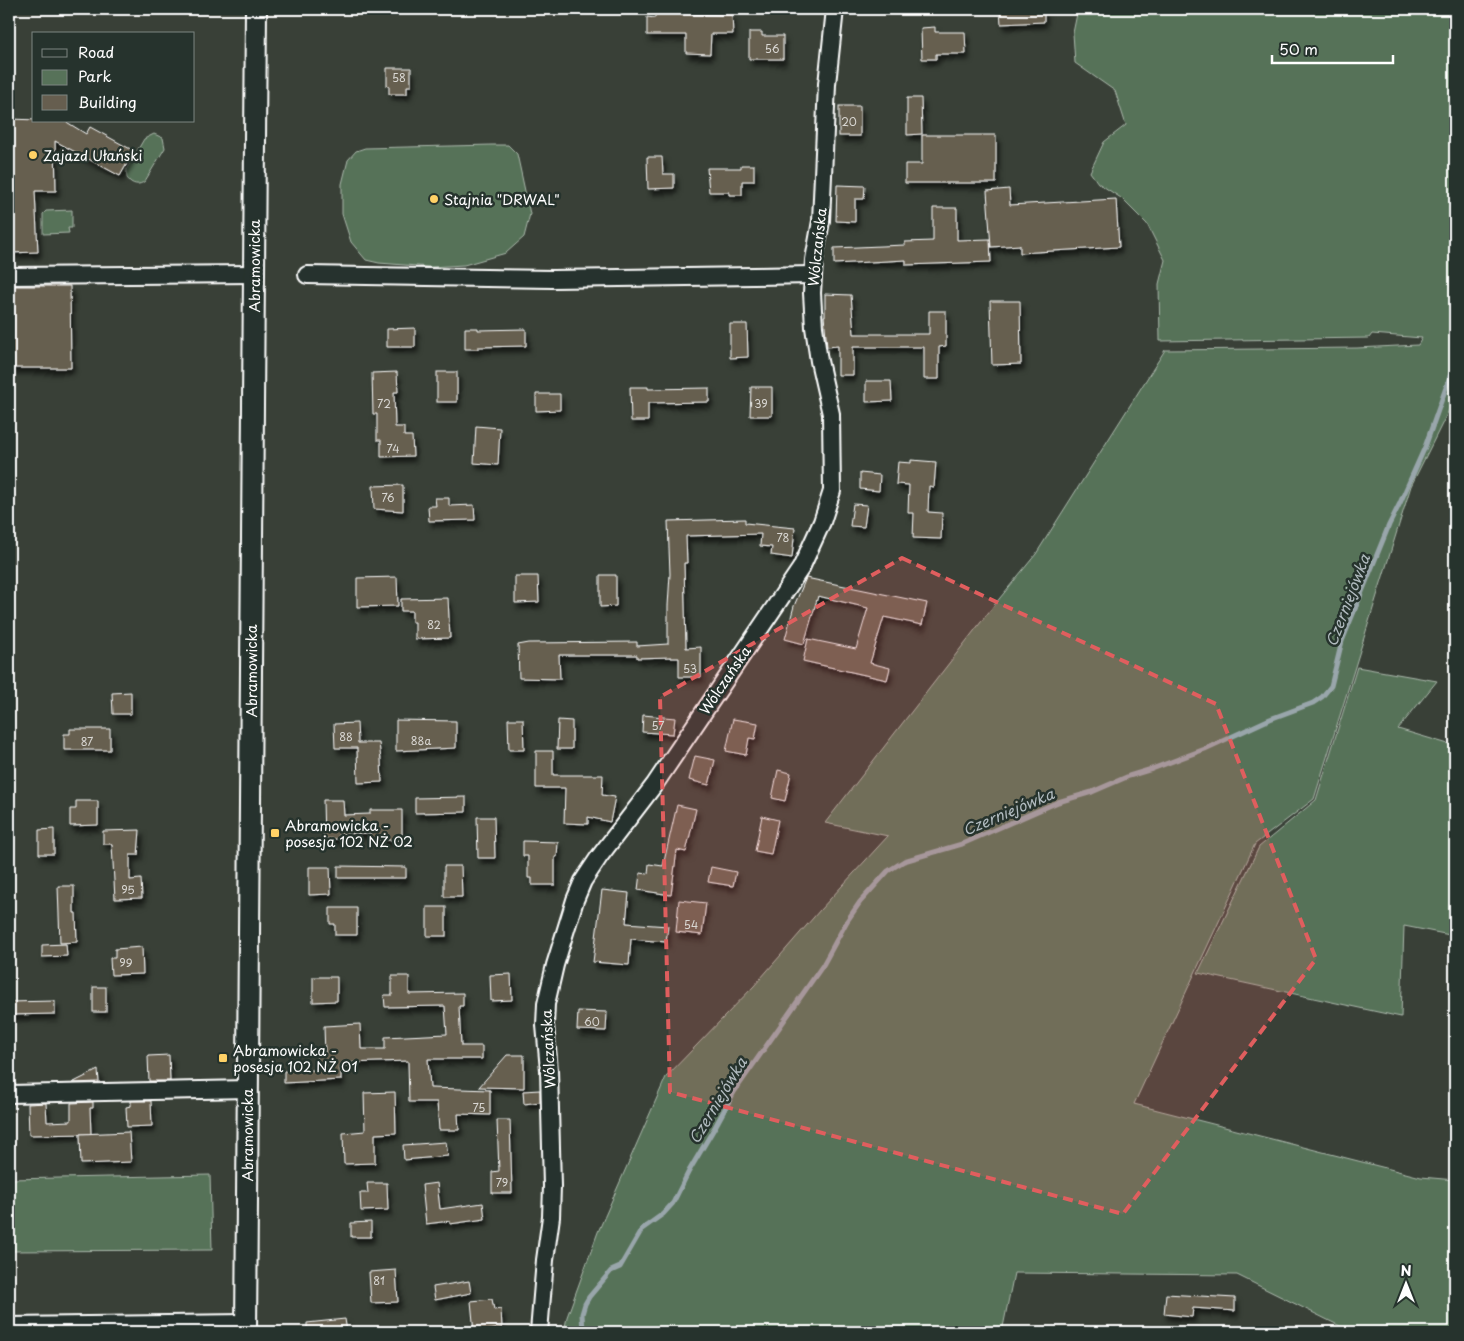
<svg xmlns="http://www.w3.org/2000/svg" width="1464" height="1341" font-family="'Playpen Sans',sans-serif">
  <defs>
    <filter id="shadow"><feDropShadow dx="3" dy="5.5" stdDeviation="2.5" flood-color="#0009"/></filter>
  </defs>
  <rect width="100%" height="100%" fill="#394037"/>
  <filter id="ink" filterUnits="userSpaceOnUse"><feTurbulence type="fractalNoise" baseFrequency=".02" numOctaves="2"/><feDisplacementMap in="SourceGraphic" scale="10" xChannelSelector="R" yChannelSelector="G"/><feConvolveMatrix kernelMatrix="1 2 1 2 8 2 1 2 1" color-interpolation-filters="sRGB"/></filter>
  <g filter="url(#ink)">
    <g fill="#577259" stroke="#abb8ac">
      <path d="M1078,9H1455V398L1411,486L1314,799L1255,844L1134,1104L1421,1177L1455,1180V1332H1352L1237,1275L1014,1273L1002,1332H564L567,1317L598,1232L666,1077L754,986L820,910L888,836L825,823L995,604L1036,554L1165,350L1357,348L1418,345L1422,338L1372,334L1369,338L1160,341L1159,284L1165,260L1147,224L1121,198L1098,183L1090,172L1104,142L1126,125L1115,91L1075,63L1073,33Z"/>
      <path d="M154,134L163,138L165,148L145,181C139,186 132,185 127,178L126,170L144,139Z"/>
      <path d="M492,145H508L517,154L530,214L524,237L506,253L464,265L430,267L379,263L366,260L351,242L342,214V184L348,160L356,151L365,148Z"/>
      <path d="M72,210V228H68L69,233L43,234V214L46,211Z"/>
      <path d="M1357,667L1437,681L1398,729L1455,746V936L1404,926L1401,1017L1198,973L1259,847L1316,800Z"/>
      <path d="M210,1175L212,1250L9,1251V1179Z"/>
    </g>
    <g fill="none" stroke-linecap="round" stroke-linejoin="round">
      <path stroke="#99a6ab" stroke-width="5" d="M583,1332L582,1314L585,1304L589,1297L611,1271L620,1267L642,1229L663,1214L673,1203L689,1171L715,1127L734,1092L823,965L847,921L860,902L888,871L904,861L962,844L1058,802L1092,792L1129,776L1152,769L1205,749L1270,719L1313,703L1322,697L1331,686L1342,641L1389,525L1400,503L1425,447L1455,362"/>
    </g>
    <g fill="#665e4f" stroke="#fff" filter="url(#shadow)">
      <path d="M655,9H672V14L732,15L733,34H711L710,54L686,53V35H647V17L655,18Z"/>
      <path d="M1044,9V22L1001,24L1000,10Z"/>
      <path d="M935,27V32H965L966,54H936V59H922L921,28Z"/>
      <path d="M749,32H762V36H783V59H749Z"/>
      <path d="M387,68H411V86H407V94H389V86H387Z"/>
      <path d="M907,98H921L922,134L907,135Z"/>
      <rect x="839" y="106" width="21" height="30"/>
      <path d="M10,119L65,121L86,134L90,127L134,151L120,176L55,141L56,191H35L38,252L9,253Z"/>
      <path d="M922,135H996V183H905V164H922Z"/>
      <path d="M647,157H662L663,174H674V188L648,189Z"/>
      <path d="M741,165H754V181H742V195H729V192H709L707,168H741Z"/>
      <path d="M837,185L865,186L864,199H855V222L836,221Z"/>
      <path d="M1009,189L1010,205L1116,199L1119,247L1020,253V245L991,247L987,191Z"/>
      <path d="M933,208H957V240L990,239L991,262L906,265V260L834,264V248L905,245V242L933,241Z"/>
      <path d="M9,286H70L71,368H9Z"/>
      <path d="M825,294L851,295L854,334H929V311H946V346L939,347V379H924V347H853V375H838V346L827,347L824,316H825Z"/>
      <path d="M990,301H1020L1021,364L992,365Z"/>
      <path d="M730,324H747L748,357L730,358Z"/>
      <path d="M415,328V347H387V329Z"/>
      <path d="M465,328H478V330L526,329V346L478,347V349H465Z"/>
      <path d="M397,372L398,392H394L395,427H404V436H412L413,456L381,457V440H377V414H373L372,373Z"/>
      <rect x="437" y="372" width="20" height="30"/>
      <path d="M866,381H891L892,401L866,402Z"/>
      <path d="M630,387H648V389L709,388V402L648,403V421H631Z"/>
      <path d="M751,387H772V416H750Z"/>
      <path d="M536,394H560V410L536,411Z"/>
      <path d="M476,426L500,428L498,465L474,463Z"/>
      <path d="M911,460L936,462L934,487L929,486L928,512L942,513L941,539L913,538L914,513H908L909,485L896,484L898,462L911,463Z"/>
      <path d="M860,473L880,475L879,491L860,489Z"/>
      <path d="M403,485V511L374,509L373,486Z"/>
      <path d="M435,498H449V506L474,505L475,520L429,521L428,506H436Z"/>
      <path d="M853,504L867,505L864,527L850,526Z"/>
      <path d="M745,519V523L795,528L792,558L771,555L772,547L760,546L761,534L686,536L687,563H684L686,648L701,647V677H679V658H671V657L637,658V655H559L560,679L519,678L518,645L529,643L637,642V646L668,644V606L670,574L668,521Z"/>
      <path d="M600,575H616V606L600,607Z"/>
      <path d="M515,576H538L539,602L515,603Z"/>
      <path d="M397,577L398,606L357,607V578Z"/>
      <path d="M806,578L927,603L922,625L884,617L870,663L890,668L887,680L803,661L808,639L856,649L868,608L818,596L804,644L785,639L794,606Z"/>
      <path d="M448,598L450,638L415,639V622H412V611H401V599Z"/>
      <path d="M131,692V714H113L112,693Z"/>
      <path d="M643,715L675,718L673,734L642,732Z"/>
      <path d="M508,719H523L524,750H509Z"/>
      <path d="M733,719L758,723L755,739L749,738L746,755L726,751Z"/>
      <path d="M396,720L456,721V748L396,751Z"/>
      <path d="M558,720L572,721V749H557Z"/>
      <path d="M357,723L358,743H379L381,760L382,782L358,783L357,748H335L334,724Z"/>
      <path d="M70,729H110V750H64V734H70Z"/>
      <path d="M536,751H553V775H603L602,795L615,797L610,822L588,817V824L564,823L565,788H536Z"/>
      <path d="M695,756L715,760L709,785L689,780Z"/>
      <path d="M778,770L791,773L785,801L772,798Z"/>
      <path d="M466,797V812L415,813V798Z"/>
      <path d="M323,800H343L344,815L370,814V810H402V840H371L370,833L339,834V839H324Z"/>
      <path d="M76,801H98V825L70,826V809H76Z"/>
      <path d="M677,805L696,809L686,852L677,850L671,895L638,890L640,873L648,874L649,864L663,866Z"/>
      <path d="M762,816L778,820L771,854L755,851Z"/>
      <path d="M477,817H494L495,858H478Z"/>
      <path d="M54,829V854H39V830Z"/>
      <path d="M140,830L138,855H130V880L141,879L142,898L115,899L112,844H103V831Z"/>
      <path d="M523,841L558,842L557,857H555V885H532V878H528V856H523Z"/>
      <path d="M338,866L406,867V878H338Z"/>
      <path d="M444,866H461L462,897H444Z"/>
      <path d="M309,867H330L331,894L309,895Z"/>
      <path d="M711,867L736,872L733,886L708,882Z"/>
      <path d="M58,886H74V913H76L77,942L60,943Z"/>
      <path d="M602,890L629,893L626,923L668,926L666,942L631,939L629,965L593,962Z"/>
      <path d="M679,900L706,903L702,935L676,932Z"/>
      <rect x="427" y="907" width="19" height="29"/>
      <path d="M330,908H357V935H335V924H330Z"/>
      <path d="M66,944L67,956L42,957V945Z"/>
      <path d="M142,947L143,974L111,975L110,958H115V949Z"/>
      <path d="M511,974L512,1000L491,1001L490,975Z"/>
      <path d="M392,976H409V994L463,993V1006H459L461,1046H482V1059H428L430,1088L490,1090V1115L458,1114L459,1130H439L437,1102H409L408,1061L347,1063V1066L339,1067V1070H341V1080L284,1083V1071L318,1070L317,1055H325L324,1026L360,1024L361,1049H385V1037L447,1034L445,1006L385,1007L384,995H392Z"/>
      <path d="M313,977H337V1001L313,1002Z"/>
      <rect x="93" y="987" width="13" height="25"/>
      <path d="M55,1001V1014L9,1015V1002Z"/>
      <path d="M578,1011L607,1012L606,1031L577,1030Z"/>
      <path d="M169,1055L170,1081H149L148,1056Z"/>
      <path d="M507,1055H524V1088L479,1087Z"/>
      <path d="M98,1070L99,1082L72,1083Z"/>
      <path d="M540,1090V1102L524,1104L523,1091Z"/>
      <path d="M395,1092L396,1133L375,1134V1163L344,1164L343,1133L365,1131L364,1093Z"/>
      <path d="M131,1101H151L152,1126L127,1127L126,1107L131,1106Z"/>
      <path d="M93,1102V1108H90L91,1134L29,1135L28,1104L46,1103L47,1122L71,1121V1103Z"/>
      <path d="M497,1120H510L512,1193H492V1172L499,1171Z"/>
      <path d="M129,1132L131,1162L81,1164L80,1134Z"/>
      <path d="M446,1142L448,1156L404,1160L403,1145Z"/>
      <path d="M367,1183H387L388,1210L361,1211L360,1193H368Z"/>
      <path d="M437,1183L440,1209L483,1203L485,1219L450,1224V1221L426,1224L422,1185Z"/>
      <path d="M371,1222V1237H351V1223Z"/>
      <path d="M396,1270L398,1302L371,1303L369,1272Z"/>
      <path d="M469,1281L471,1293L435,1300L433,1287Z"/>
      <path d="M1166,1294L1235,1298V1311L1193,1308L1192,1317L1164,1314Z"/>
      <path d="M492,1299L494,1310L501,1309L502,1328L474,1332L471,1301Z"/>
      <path d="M345,1319L347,1332H307V1323Z"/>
    </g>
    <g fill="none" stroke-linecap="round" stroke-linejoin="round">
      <defs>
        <g id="minor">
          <path d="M307,275L553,279L813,275"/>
          <path d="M9,276L254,274"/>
          <path d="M9,1094L248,1089"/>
          <path d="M9,1326L246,1323"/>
          <path d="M539,1332L545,1260L551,1217L552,1186L549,1070L545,1025L546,1004L555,965L575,900L583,881L599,857L655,784L801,568L822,522L832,491L831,414L819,361L814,327L812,293L814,260L821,221L827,84L835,9"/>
        </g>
        <path id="major" d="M246,1332L256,9"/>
      </defs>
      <use href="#minor" stroke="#fff" stroke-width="20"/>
      <use href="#major" stroke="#fff" stroke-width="24"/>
      <use href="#minor" stroke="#26332d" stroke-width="16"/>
      <use href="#major" stroke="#26332d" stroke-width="20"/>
    </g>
  </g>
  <path fill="#e05e5e" fill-opacity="0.2" stroke="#e05e5e" stroke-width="4" stroke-dasharray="10 6" stroke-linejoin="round" d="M902,558L1216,704L1316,959L1123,1214L670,1092L660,697Z"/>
  <g fill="#ffd166" stroke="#26332d" stroke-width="2">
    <circle cx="33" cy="155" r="5"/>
    <circle cx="434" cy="199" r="5"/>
    <rect x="270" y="828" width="10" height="10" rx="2.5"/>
    <rect x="218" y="1053" width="10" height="10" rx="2.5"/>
  </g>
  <g text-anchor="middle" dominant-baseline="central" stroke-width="5" stroke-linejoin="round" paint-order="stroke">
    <g font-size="11" fill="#d9d7d3">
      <text x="772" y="48">56</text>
      <text x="399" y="77">58</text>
      <text x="849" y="121">20</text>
      <text x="384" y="403">72</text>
      <text x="761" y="403">39</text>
      <text x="393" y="448">74</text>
      <text x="388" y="497">76</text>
      <text x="783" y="537">78</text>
      <text x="434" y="624">82</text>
      <text x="690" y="668">53</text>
      <text x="658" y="725">57</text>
      <text x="346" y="736">88</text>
      <text x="421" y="740">88a</text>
      <text x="87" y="741">87</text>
      <text x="128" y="889">95</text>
      <text x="691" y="924">54</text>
      <text x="126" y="962">99</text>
      <text x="592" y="1021">60</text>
      <text x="479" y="1107">75</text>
      <text x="502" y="1182">79</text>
      <text x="379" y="1280">81</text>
    </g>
    <g font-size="14" fill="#fff" stroke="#26332d" text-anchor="start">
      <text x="43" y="155">Zajazd Ułański</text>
      <text x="444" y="199">Stajnia "DRWAL"</text>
      <text x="285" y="825">Abramowicka -<tspan x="285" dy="16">posesja 102 NŻ 02</tspan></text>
      <text x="233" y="1050">Abramowicka -<tspan x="233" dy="16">posesja 102 NŻ 01</tspan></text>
    </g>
    <g font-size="14" fill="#fff" stroke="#26332d">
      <text transform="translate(817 247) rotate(-84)">Wólczańska</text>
      <text transform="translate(254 266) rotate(-90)">Abramowicka</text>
      <text transform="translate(251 671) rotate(-90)">Abramowicka</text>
      <text transform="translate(725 680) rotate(-56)">Wólczańska</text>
      <text transform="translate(548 1049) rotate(-93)">Wólczańska</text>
      <text transform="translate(247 1135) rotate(-90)">Abramowicka</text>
    </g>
    <g font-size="15" font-style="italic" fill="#b2bcc0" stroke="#26332d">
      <text transform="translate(1347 600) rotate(-69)">Czerniejówka</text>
      <text transform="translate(1008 811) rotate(-23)">Czerniejówka</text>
      <text transform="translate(717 1100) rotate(-59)">Czerniejówka</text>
    </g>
  </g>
  <rect width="1464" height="1341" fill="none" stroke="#26332d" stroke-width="30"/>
  <rect x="15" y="15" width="1434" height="1311" fill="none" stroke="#fff" stroke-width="2" filter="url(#ink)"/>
  <rect x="32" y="32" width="162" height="90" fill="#26332d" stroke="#7d8581"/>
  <rect x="42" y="49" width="25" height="8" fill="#26332d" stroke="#7d8581"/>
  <text x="78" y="58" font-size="15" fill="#ffffff">Road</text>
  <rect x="42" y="70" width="25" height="15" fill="#577259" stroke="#7d8581"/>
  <text x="78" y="82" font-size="15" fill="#ffffff">Park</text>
  <rect x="42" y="95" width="25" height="15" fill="#665e4f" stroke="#7d8581"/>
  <text x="78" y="108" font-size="15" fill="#ffffff">Building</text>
  <g transform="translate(1406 1284)" stroke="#26332d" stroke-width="4" paint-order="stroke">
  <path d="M0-4L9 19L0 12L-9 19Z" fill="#ffffff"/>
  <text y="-8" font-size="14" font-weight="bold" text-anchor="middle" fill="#ffffff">N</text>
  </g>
  <path d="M1272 55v8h121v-8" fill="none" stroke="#ffffff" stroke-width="2.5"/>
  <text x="1279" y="55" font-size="15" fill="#ffffff" stroke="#26332d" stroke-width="4" paint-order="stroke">50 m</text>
</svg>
